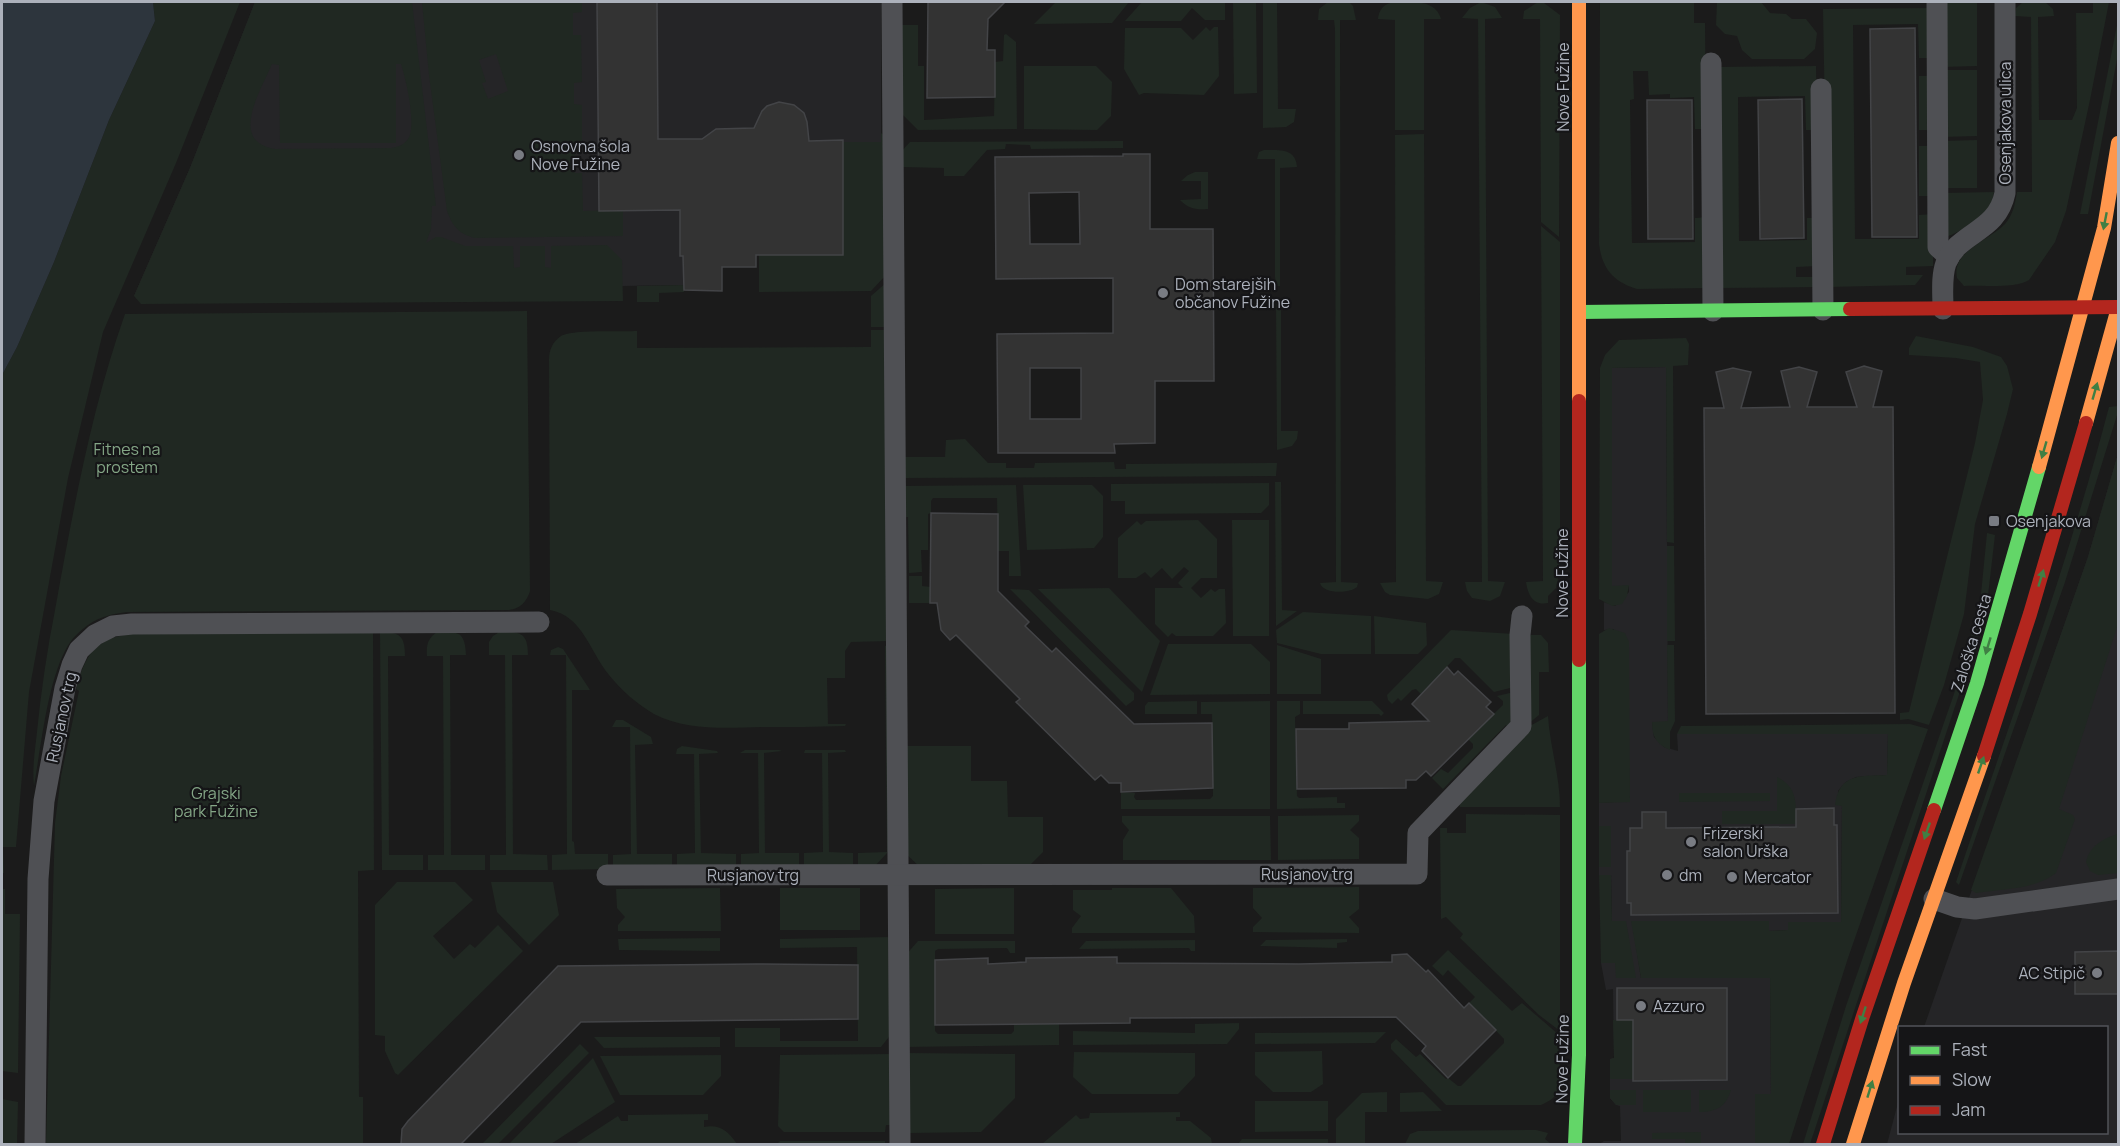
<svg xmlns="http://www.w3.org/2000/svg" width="2120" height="1146" font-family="Manrope,sans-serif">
  <rect width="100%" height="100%" fill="#1b1b1b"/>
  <g fill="#252527">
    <path d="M255,2H881V142H843V255H756V267H722V291L684,290L683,285L622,286V290L134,296L190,168Z"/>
    <path d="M1666,367L1668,722H1652L1654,737L1664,747L1678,751L1677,734H1888L1887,775L1856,777L1846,782L1838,791L1842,805L1841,922H1788V930L1768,931V922L1632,921L1641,978H1770L1771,1094L1755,1095V1144H1599L1604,1141H1621L1620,1106L1616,1105L1610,1098V1059L1614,1058L1613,989L1606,990L1601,963L1616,962L1635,978L1612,921L1611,875H1599V867H1611V826H1599V803L1630,801L1614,629L1604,630V602L1615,606L1629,592V586H1612V368Z"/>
    <path d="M2118,454V1144H1887L1899,1099L1900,1132H2106V1028L1924,1027L2088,557Z"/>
  </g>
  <g fill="#202822" fill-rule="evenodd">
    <path d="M153,2H240L176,163L103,332L68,478L29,692L16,847H3L4,873H2V375L17,347L54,262L109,120L155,21Z"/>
    <path d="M255,2H412L436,206H432L431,229L426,243L436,237H441L465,246H513L514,268L520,267V246H545V267L551,268V246L607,245L622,260L623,301L141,304L134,296L190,168ZM272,64L279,65L280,143H396V64H401C406,79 417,126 408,139C404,145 398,147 391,148L275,149C228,142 261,90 272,64Z"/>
    <path d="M422,2H582V12L573,13V35H581L582,82L574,83V104L582,105V152L575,153V173H582L583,211L623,210V236L475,238C459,234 453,227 447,211L429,75ZM496,54L508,91L488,99L482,83L486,82L479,60Z"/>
    <path d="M1056,2H1129L1112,23L1034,24Z"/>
    <path d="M1142,2H1225V20H1205L1192,8L1181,21H1125Z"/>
    <path d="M1233,2H1256L1257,93L1234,94Z"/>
    <path d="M1263,2H1277L1278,109H1296L1294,122L1286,127L1263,128Z"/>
    <path d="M1328,2L1350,3L1353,6L1356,20H1340L1341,582L1358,583L1357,587C1349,594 1323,594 1320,583L1336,582L1335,29L1334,20H1318L1319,9Z"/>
    <path d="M1394,2C1412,1 1436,0 1441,19H1424V130H1395V20L1378,19C1379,9 1384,4 1394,2Z"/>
    <path d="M1481,2L1495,7L1502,18L1485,19L1488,581L1505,582L1500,596L1490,601L1472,598L1467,591L1465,582H1482L1478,19L1462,18L1470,8Z"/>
    <path d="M1538,2L1544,3L1560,15L1559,237L1541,222L1540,19H1523L1524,11Z"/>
    <path d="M1600,2H1694V23H1705L1706,129H1695L1694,97L1670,98V94L1649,95L1648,71H1633L1634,99L1630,100L1632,243L1695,242V218L1708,217L1707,288L1637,289C1614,282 1602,269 1599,244Z"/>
    <path d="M1717,2H1761L1770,13L1786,14L1792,19H1806L1817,33L1815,49L1804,59H1752L1742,50L1737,36L1725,34L1716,25Z"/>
    <path d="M1946,2H1977V66L1942,67Z"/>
    <path d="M2023,2H2045L2053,9L2054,16L2038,17L2039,120H2072L2077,108L2076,13H2093V2H2109L2090,100L2066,211L2055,242L2029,280C2014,289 1982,285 1964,286L1957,278C1951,251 1990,240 2005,224C2013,215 2015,204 2017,192H2032L2031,17L2015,16L2016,8Z"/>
    <path d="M1931,8V58H1919L1918,24L1853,25L1855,239H1919V215L1933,214V266L1906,267V275H1923L1915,285L1828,287L1823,9Z"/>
    <path d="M2118,20V54L2088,214H2080Z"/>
    <path d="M897,25H918V66H924V120L994,116L995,62L1003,61L1004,35L1006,34L1016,42L1017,129L918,130L898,110Z"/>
    <path d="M1206,27L1210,31L1214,27H1218L1219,76L1204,95L1144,93L1139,95L1124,69L1125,28H1181L1193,40Z"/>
    <path d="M1024,66H1096L1112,82L1111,116L1097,130L1024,129Z"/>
    <path d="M1816,66L1817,130H1806L1805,96L1738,97L1739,241L1807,240V218H1817L1818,266L1796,267V277H1817L1818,287L1719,288L1717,67Z"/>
    <path d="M1942,70H1977V136L1942,137Z"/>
    <path d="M1919,76H1931L1932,130H1919Z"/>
    <path d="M881,133L886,137L887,274L871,291L759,292V255L843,254V142H881Z"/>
    <path d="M1424,134L1426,581L1443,582L1439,594L1428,599L1390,595L1385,592L1380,583L1396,582L1395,135Z"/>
    <path d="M1977,140V188H1943V141Z"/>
    <path d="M1123,141V148L1031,149L1030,145L1006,144L1005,149L987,150L964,176H944V168L902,167L903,457H945L946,440L965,439L988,463H1006V468H1034L1035,463L1114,462L1115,469H1126V464L1277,463L1276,476L901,478L898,155L910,142Z"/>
    <rect x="1919" y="146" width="13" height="50"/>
    <path d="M1264,150C1279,150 1296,148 1297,167L1280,168V286H1276L1275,277V159H1257L1259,152Z"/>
    <path d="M1195,172H1208V209C1196,210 1189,209 1180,200L1201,199V181H1181L1188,175Z"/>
    <path d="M1994,192C1993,197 1993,201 1990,206C1983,216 1955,237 1943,237V193Z"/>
    <path d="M1541,226L1560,242V569L1556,588L1548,596V603C1533,606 1528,595 1526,582L1543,581Z"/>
    <path d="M887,282V327H871V296Z"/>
    <path d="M684,285V292L659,293V302H637V286Z"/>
    <path d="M1276,304H1281V431H1298L1297,439L1292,446L1277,450Z"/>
    <path d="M527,311L530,591C527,601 520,609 509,610L127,612C114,614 100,616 88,625C81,630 74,636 69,644C48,676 41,747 34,786C32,768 35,750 37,732C41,691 47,651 55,610C73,511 91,410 125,314Z"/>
    <path d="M871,330H887L889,641L851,642L845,651V678H827L828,724H846L845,726C817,727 790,727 762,727C726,728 687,731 654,714C637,704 621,690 609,675C590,652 583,616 550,610L549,360C549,351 552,342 561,336C573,329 620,332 637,331V348L871,347Z"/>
    <path d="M1916,336L1973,347L2001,357L2007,366L2013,389L2007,414L1975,524L1964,614L1944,685L1929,725L1908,719L1900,720V713L1909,712L1975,443L1983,400L1980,362L1956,358L1909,355V348Z"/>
    <path d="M1686,338L1689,344L1688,365L1673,366L1674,543L1667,542L1666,367L1612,368V586L1629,585L1627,596L1622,604L1612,606L1599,599L1600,368L1605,355L1619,340Z"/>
    <path d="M2118,406V412L2065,582L1959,885L1956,882C2009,724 2067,568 2109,407Z"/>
    <path d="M2118,454V624L2059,809L2073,815L2075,819L2056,873C2034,890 2003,889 1976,893L1971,890L2088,557Z"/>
    <path d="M1275,482H1281L1282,610L1297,611L1276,626Z"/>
    <path d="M1269,483V505L1261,513L1125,514V501H1111V484Z"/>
    <path d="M1016,485L1021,576H1009V551H998L997,498H933L931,501V513L928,514V550H921L922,572L909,573L908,517H901V486Z"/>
    <path d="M1023,485H1092L1103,496V537L1094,548L1027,550Z"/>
    <path d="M1198,520L1217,539V578H1201L1191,588L1201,598L1211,589L1215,592L1219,589H1225L1226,623L1213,636H1176L1172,633L1168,637L1155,624V588H1183L1178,583L1189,571L1184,567L1172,579L1162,568L1151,578L1145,572L1136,578H1118V538L1137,521L1141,525L1146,521Z"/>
    <path d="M1232,520H1269V636H1233Z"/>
    <path d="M1987,533L1995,535L1986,613L1810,1144H1803L1846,1006L1956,688L1973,629L1981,594Z"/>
    <path d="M1667,546H1674L1675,641H1667Z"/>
    <path d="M909,576H922V586L931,587L930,603H909Z"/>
    <path d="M1109,588L1160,641L1142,692L1038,589Z"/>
    <path d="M1010,589L1029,590L1134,693V700L1126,706Z"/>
    <path d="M1303,612L1371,616V654H1321L1277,643L1276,630Z"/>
    <path d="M1374,616L1426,623L1427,645L1418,654H1375Z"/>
    <path d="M1609,628L1625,633L1629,642L1630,802L1599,803V634Z"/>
    <path d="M1451,630L1514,634V687L1494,692L1460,658H1455L1421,694L1416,689L1412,690L1401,701L1398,698L1392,704L1388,700L1387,695Z"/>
    <path d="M501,631C521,632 528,633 528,655H512L513,854L547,855L548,870H490V855H506L505,655H489V642L493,636Z"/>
    <path d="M373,632L374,870L358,871L359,1097H363V1144H46L55,823L61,776L79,691L76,689C85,656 94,639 130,634Z"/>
    <path d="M380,632C400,632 405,636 405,656H388L389,855H423V870H382Z"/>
    <path d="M437,632C459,631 465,632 466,655H450L451,855H485V870H428V855H444L443,656H427C426,645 428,638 437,632Z"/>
    <path d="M1526,635H1541L1548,643L1549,672H1539V715L1528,724Z"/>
    <path d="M1168,644H1251L1270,662V694L1150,695Z"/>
    <path d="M1277,645L1321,659V694H1277Z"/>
    <path d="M1667,645H1674L1675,721L1670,732V750C1656,744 1652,736 1652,722L1668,721Z"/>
    <path d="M885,646H889L891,845L887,853L873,868H858V853L887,852Z"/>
    <path d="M558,647L563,649L590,690H572V841L574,842L575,854H608V869L552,870V855L567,854L566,655H550L551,650Z"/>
    <path d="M1514,692V719L1509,728L1506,725L1443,789L1432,778L1441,769L1448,773L1473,748V744L1468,739L1503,705V701L1497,696Z"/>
    <path d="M1197,701V714H1145V706L1148,702Z"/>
    <path d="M1270,701V809H1121V792L1135,793L1134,797L1136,800L1210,799L1213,796L1212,714H1201V702Z"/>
    <path d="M1277,701H1300V714L1295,717L1297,796L1299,798L1337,797V803H1345V808L1277,809Z"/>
    <path d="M1303,701H1372L1384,713L1381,716L1379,714H1303Z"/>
    <path d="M1548,716C1550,747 1560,776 1560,807H1460L1459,803L1528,727Z"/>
    <path d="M616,720H623L651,737L653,744L635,745L637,854H672V868L613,869V855L631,854L630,727H612Z"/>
    <path d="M1910,724L1928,729L1848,958L1789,1144H1755V1094H1771L1770,978H1641L1631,921H1769V931L1788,930V922H1841L1842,806L1835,805C1839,773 1861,776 1887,775L1888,734H1677L1681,726Z"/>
    <path d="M682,746L717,751L718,753L699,754L701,853L736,854V869L677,868V854L695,853L694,754H676L677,749Z"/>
    <path d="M903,746H971V781H1007L1008,817H1043V852L1027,868H921L903,851Z"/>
    <path d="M745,750H779L782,751L764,753L765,853H799V868L741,869V854L759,853L758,753H740Z"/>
    <path d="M805,750H845L846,752L828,753L829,852L853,853V868L804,869V853L823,852L822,753H804Z"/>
    <path d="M1777,777C1798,787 1796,804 1796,824H1722V811H1777Z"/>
    <path d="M1679,793H1770V801L1679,802Z"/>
    <path d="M1466,814L1560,815V1031L1539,1015L1460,938L1463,934L1446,917L1441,919L1440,828H1447V833H1466Z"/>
    <path d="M1359,815V821L1350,830L1359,838V859L1278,860V816Z"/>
    <path d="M1122,816H1270L1271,860H1123V840L1129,830L1122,822Z"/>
    <rect x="1599" y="826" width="12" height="41"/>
    <path d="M2118,834V873L2098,875L2090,871L2086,862C2089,846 2104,838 2118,834Z"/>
    <path d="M1599,875H1611L1612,921H1626L1636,978H1616L1615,963H1601Z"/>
    <path d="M397,882H455L473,900L433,936L454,959L470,944L475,948L498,925L523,951L398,1075L395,1073L385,1051V1036L375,1035V905Z"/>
    <path d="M491,882H553L559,915L529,945L497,912Z"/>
    <path d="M1359,887V909L1349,917L1359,928V933L1253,932V927L1262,918L1253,908V888Z"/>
    <path d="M720,888L721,931H618V925L625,917L617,908L616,889Z"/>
    <rect x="780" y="888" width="80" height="42"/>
    <path d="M1014,888V934H935V889Z"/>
    <path d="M1112,888H1171L1194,916L1195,933H1072V928L1081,916L1073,910V890H1112Z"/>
    <path d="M2,889H5V914H20L18,1073L2,1071Z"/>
    <path d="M891,937L892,1033L881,1047H735V1028H780V1041H858L857,947L780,948V939Z"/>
    <path d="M720,938V951L619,950L618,939Z"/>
    <path d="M1347,939V942L1337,943V948L1260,946L1266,940Z"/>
    <path d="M1195,940V951H1191L1189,948L1079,949L1086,941Z"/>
    <path d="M918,941H1015V953H1010L1007,948L938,949L935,951V1031L938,1034H1011L1014,1031V1024H1059V1045L904,1047V957Z"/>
    <path d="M1448,950L1512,1011L1522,1003L1558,1034C1558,1049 1562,1076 1559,1089C1557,1097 1548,1102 1541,1105H1446L1391,1049V1044L1396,1039L1416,1057L1420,1054L1446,1079L1448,1078L1458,1086H1461L1504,1043V1039L1469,1003L1475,997L1448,970L1443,976L1432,966Z"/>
    <path d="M1613,1020H1633V1079H1610V1059L1614,1058Z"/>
    <path d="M1239,1023V1029L1227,1044L1073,1045V1031L1195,1033V1024Z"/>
    <path d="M1386,1032L1375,1043L1255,1044V1033Z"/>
    <path d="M594,1037H720V1047L604,1048Z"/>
    <path d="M580,1044L589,1053L498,1144H482Z"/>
    <path d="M1322,1051L1323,1084L1311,1092H1273L1255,1075V1052Z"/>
    <path d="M1074,1052L1195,1053V1076L1178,1094H1092L1073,1077Z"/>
    <path d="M905,1053L1015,1054V1098L981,1132L910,1133Z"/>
    <path d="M892,1054L893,1125H886L885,1132H784L778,1126L780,1055Z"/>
    <path d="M721,1055V1076L703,1095H620L600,1056Z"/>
    <path d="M593,1058L615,1102L551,1144H509Z"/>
    <path d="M1636,1090V1105H1616L1610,1098V1090Z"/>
    <rect x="1643" y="1090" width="48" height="22"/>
    <path d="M1699,1090H1731C1726,1107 1716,1112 1699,1112Z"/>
    <path d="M1387,1092V1112H1365V1144H1336V1119L1362,1093Z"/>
    <path d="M1423,1092L1442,1111L1400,1112V1093Z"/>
    <path d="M2,1099L18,1102L17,1144H2Z"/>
    <path d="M1255,1101H1328V1131L1255,1132Z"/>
    <path d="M1180,1112V1117H1176V1121H1190L1211,1138L1212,1144H1042L1076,1115L1080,1119L1089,1118L1090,1113Z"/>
    <path d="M708,1114V1120H704V1127C720,1124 728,1131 737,1144H575L618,1116L621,1121H628V1115Z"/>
    <path d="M1536,1130L1548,1133L1545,1139L1551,1144H1405L1410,1134L1418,1131Z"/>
    <path d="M1701,1132V1144H1685V1139H1652V1133Z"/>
    <path d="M1242,1139H1328V1144H1238Z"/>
    <path d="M780,1141H885V1144H777Z"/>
  </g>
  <path fill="#2d353d" d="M2,2H153L155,21L109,120L54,262L17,347L2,375Z"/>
  <g fill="#333" stroke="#434447" stroke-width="1.5" fill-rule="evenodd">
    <path d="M597,2H657L658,139H702L716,129L754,128L762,111L767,106L779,102L794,105L804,113L807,122L809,141L843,140V255H756V267H722V291L684,290L683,256H680V210L599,211Z"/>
    <path d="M928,2H1005L988,19L987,50H995V97L927,98Z"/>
    <path d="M1915,28L1917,237H1872L1870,29Z"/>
    <path d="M1802,99L1804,238L1760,239L1758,100Z"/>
    <path d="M1647,100H1692L1693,239H1648Z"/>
    <path d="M1123,154H1150V229H1213L1214,381H1155V443L1114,444L1115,453H998L997,334L1113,333V278L996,279L995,157L1123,156ZM1079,192L1080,244H1030L1029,193ZM1030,368H1081V419H1030Z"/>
    <path d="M1864,366L1882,371L1873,407H1893L1895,713L1706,714L1704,408H1724L1716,372L1733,368L1751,372L1741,408L1790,407L1781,371L1799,367L1817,372L1807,407H1857L1846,372Z"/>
    <path d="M931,513L998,514V591L1029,622L1025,626L1052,652L1056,648L1134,724L1212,723L1213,788L1121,792V783H1109L1101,775L1095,780L1016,702L1020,699L956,635L950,640L941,630L937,603H930Z"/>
    <path d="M1447,667L1454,675L1458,671L1491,702L1486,707L1494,714L1431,776L1426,771L1416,780H1406V788L1297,789L1296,729H1349V723L1429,721L1412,704Z"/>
    <path d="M1834,808V825H1837L1838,913L1631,915V903H1627V851H1630V828H1642V812H1666V828L1796,827V809Z"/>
    <path d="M2118,951V994H2075V952Z"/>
    <path d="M1407,954L1426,972L1428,970L1464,1008L1469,1003L1496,1030L1448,1078L1422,1051L1426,1046L1396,1017L1130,1018V1023L935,1025V960L988,958V964L1026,962V958L1117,957V963L1299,964L1392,962V955Z"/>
    <path d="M757,964L858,965V1019L581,1022L461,1144H401L402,1129L408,1121L558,966Z"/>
    <path d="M1617,988H1727V1080L1633,1081V1020H1617Z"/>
  </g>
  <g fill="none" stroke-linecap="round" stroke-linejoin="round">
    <g stroke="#4f5054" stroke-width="21">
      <path d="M892,2L900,1144"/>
      <path d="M1937,2L1938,247L1949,257"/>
      <path d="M1711,63L1713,311"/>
      <path d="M1821,89L1823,310"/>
      <path d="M1943,309C1943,294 1941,277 1946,263C1959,231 1997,233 2005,193V2"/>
      <path d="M607,875L1417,874L1418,833L1521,726L1520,635L1522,616"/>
      <path d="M1934,899L1957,907L1975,909L2118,889"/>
      <path d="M35,1144L38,879L44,801L65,688L72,665L79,650L95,635L113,626L132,624L539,622"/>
    </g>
    <g stroke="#63d668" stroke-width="14">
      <path d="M1579,312L1850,309"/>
      <path d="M1934,810L1977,683L2039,467"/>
      <path d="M1575,1144L1579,1055V660"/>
    </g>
    <g stroke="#ff974d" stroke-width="14">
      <path d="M1579,2V401"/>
      <path d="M2086,423L2118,308"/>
      <path d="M2039,467L2104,228L2118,143"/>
      <path d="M1853,1144L1904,983L1984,756"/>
    </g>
    <g stroke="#b3261e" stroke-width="14">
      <path d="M1850,309L2118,307"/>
      <path d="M1579,401V660"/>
      <path d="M1984,756L2030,614L2086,423"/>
      <path d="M1823,1144L1863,1016L1934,810"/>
    </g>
  </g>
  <defs><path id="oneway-solid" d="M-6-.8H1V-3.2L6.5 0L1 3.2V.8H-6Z" transform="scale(1.5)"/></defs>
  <g fill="#407f44">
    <use href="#oneway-solid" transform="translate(2105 221) rotate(101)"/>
    <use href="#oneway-solid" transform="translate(2095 391) rotate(-74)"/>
    <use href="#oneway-solid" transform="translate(2044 450) rotate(106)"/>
    <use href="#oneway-solid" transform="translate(2041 578) rotate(-73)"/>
    <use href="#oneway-solid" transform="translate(1988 646) rotate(107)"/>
    <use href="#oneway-solid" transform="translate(1981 765) rotate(-71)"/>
    <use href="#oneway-solid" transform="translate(1927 831) rotate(109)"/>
    <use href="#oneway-solid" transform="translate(1863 1015) rotate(108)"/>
    <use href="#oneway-solid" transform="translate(1870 1089) rotate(-73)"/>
  </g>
  <g fill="#797c83" stroke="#151517" stroke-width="2">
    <circle cx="519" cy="155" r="6"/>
    <circle cx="1163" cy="293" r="6"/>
    <rect x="1988" y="515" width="12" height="12" rx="3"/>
    <circle cx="1691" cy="842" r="6"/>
    <circle cx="1667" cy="875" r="6"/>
    <circle cx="1732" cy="877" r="6"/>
    <circle cx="2097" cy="973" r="6"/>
    <circle cx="1641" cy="1006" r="6"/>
  </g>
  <g text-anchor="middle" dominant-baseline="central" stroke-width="4.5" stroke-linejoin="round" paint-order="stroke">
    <g font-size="16" fill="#acb1bb" stroke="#151517">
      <text transform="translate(1563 87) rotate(-90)">Nove Fužine</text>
      <text transform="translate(2005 123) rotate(-90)">Osenjakova ulica</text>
      <text transform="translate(1562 573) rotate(-90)">Nove Fužine</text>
      <text transform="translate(1971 643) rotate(-73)">Zaloška cesta</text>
      <text transform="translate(61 717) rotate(-78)">Rusjanov trg</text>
      <text x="1307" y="874">Rusjanov trg</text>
      <text x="753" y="875">Rusjanov trg</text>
      <text transform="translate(1562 1059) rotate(-89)">Nove Fužine</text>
    </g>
    <g font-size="16" fill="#acb1bb" stroke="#151517" text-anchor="start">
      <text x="531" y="146">Osnovna šola<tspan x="531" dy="18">Nove Fužine</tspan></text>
      <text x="1175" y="284">Dom starejših<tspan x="1175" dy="18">občanov Fužine</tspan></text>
      <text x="2006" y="521">Osenjakova</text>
      <text x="1703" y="833">Frizerski<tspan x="1703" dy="18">salon Urška</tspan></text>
      <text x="1679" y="875">dm</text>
      <text x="1744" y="877">Mercator</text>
      <text x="2085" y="973" text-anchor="end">AC Stipič</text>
      <text x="1653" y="1006">Azzuro</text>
    </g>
    <g font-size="16" fill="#84a686" stroke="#151517">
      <text x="127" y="449">Fitnes na<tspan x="127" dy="18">prostem</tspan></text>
      <text x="216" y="793">Grajski<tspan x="216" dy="18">park Fužine</tspan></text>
    </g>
  </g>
  <rect width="2120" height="1146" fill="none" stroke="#acb1bb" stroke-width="6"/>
  <rect x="1898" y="1026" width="210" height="108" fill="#151517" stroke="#515359" stroke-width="1.5"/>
  <rect x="1910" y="1046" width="30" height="9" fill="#63d668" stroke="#515359" stroke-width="1.5"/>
  <text x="1952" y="1056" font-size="18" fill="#acb1bb">Fast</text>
  <rect x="1910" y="1076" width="30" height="9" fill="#ff974d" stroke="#515359" stroke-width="1.5"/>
  <text x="1952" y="1086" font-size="18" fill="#acb1bb">Slow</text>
  <rect x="1910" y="1106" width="30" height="9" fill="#b3261e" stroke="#515359" stroke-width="1.5"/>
  <text x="1952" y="1116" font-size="18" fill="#acb1bb">Jam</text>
</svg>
